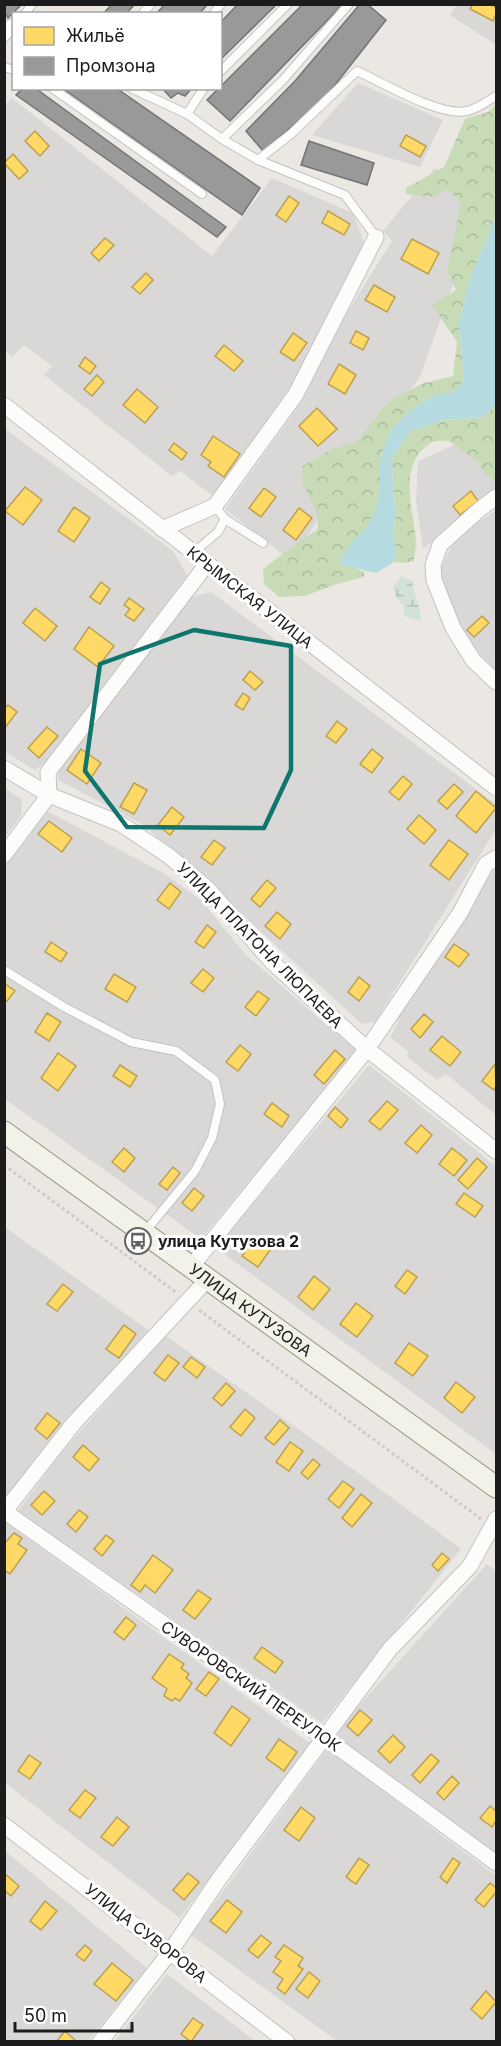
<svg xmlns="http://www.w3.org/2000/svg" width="501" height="2046" font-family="Inter,sans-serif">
  <defs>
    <pattern id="forest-crowns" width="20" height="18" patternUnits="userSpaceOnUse" patternTransform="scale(1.5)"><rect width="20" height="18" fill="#c7dbb7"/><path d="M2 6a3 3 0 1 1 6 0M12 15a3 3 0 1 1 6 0" fill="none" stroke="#aabb9d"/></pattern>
    <pattern id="wetland-marsh" width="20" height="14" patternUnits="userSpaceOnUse" patternTransform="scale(1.5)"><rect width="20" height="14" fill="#d2e2d7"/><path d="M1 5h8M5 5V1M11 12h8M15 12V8" fill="none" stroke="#b4c1b8"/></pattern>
  </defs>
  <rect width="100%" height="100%" fill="#ebe8e4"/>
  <g fill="#dad8d6">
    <path d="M452,5H496V45L450,15L456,6Z"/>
    <path d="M358,83L443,120L420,167L312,135Z"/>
    <path d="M12,98L212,256L272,178L353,213L364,242L302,370L213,496L180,471L172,476L44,375L52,366L24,345L12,357L5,351L4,106Z"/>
    <path d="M435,168L484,199L420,377L321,515L291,561L225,509L302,401L342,321L392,241L383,231Z"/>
    <path d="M496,426V490L423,549L416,501L418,461Z"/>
    <path d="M5,429L173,551L187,575L49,759L35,770L5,752Z"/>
    <path d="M496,510V671L471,644L450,608L440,570L454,540Z"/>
    <path d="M211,592L496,804V829L375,1022L362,1024L144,825L58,780V769L187,598Z"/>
    <path d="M5,788L22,800L21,816L5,837Z"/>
    <path d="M47,811L165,874L202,901L245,954L357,1051L201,1239L5,1099L4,867Z"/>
    <path d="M495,868L496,869V1115L446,1074L437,1080L406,1056L409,1052L390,1037L398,1023L397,1015Z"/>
    <path d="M369,1065L496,1166V1454L216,1248Z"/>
    <path d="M5,1227L148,1330L5,1499Z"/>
    <path d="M166,1336L311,1438L461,1549L322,1723L18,1511L64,1449Z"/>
    <path d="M5,1522L311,1744L180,1918L5,1783Z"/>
    <path d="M487,1564L496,1571V1853L333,1734Z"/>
    <path d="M327,1749L496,1876V2041H337L191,1935Z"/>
    <path d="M4,1850L147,1968L88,2041H5Z"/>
    <path d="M167,1974L255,2041L114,2042Z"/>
  </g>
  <g fill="url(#forest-crowns)">
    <path d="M496,104V217L470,279L459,322L464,381L454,392L435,395L413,408L391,430L380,459V491L375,511L365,530L351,542L340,564L349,565L364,572V577L334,585L305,596L279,597L264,584L263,569L290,548L318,529L317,513L302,482L303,466L333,449L357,442L388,402L421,384L453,376L457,342L432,305L456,290L447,271L461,203L448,189L432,197L406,194V188L444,167L465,119L488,112Z"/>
    <path d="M496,402V481L485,474L478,462L449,441C444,441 435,440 431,443C396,464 414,511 416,542C416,548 414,555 414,561L404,563L394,562L396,550L393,533L396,513L393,488L392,458L410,431L445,420L482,417L496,405Z"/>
  </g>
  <path fill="url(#wetland-marsh)" d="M402,576L412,581C414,595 421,607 421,621L404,616V607L397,599L393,587Z"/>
  <path fill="#b5dbe0" d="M496,217V405L482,417L445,420L410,431L392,458L393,488L396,513L393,533L396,551L394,562L376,573L339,564L351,542L365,530L375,511L380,491V459L391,430L413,408L435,395L454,392L464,381L459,322L470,279Z"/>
  <g fill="#ffd966" stroke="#bba050" stroke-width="1.5">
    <path d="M473,4H490L496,8V14L493,21L470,9Z"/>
    <path d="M35,131L49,146L40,156L25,141Z"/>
    <path d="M406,135L426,146L420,157L400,146Z"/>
    <path d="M13,154L28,171L19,179L4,163Z"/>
    <path d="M289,196L299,203L286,222L276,215Z"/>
    <path d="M328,211L350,224L344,235L322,223Z"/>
    <path d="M105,238L114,245L99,261L91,253Z"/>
    <path d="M412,239L439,253L428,274L401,259Z"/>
    <path d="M146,273L153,280L140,294L132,287Z"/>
    <path d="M374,285L395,297L387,312L365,300Z"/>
    <path d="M356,331L369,338L363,350L350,343Z"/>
    <path d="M293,333L307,343L294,361L280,352Z"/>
    <path d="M224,345L243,361L234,371L215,356Z"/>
    <path d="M85,357L96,366L90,374L79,366Z"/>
    <path d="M339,364L356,375L345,394L328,384Z"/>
    <path d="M97,375L104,382L92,396L84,389Z"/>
    <path d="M137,389L158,407L145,423L123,405Z"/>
    <path d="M317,408L337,429L318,446L299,426Z"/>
    <path d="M213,436L240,454L224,477L208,466L211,462L201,455Z"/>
    <path d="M174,443L187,453L182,460L169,450Z"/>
    <path d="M25,487L42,500L23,525L5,511Z"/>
    <path d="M264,488L276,497L261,517L249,508Z"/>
    <path d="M471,491L478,501L460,515L453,506Z"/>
    <path d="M74,507L90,518L74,542L58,531Z"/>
    <path d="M299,508L312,518L296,540L283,530Z"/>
    <path d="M101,582L110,589L100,604L90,597Z"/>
    <path d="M129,598L144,609L134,621L125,615L130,609L124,605Z"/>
    <path d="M35,608L57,626L45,641L23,623Z"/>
    <path d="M482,616L489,623L474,637L467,630Z"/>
    <path d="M89,627L114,646L98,667L74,649Z"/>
    <path d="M250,671L263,682L255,690L243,680Z"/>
    <path d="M243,693L250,698L243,710L235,705Z"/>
    <path d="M8,705L17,712L4,729V709Z"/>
    <path d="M337,721L347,729L336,743L326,736Z"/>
    <path d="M47,727L58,736L39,758L28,748Z"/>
    <path d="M81,749L101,763L87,784L67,770Z"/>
    <path d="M372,749L383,758L372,773L360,764Z"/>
    <path d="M403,776L412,784L399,800L389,792Z"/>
    <path d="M134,783L147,790L134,814L120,807Z"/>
    <path d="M454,784L463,792L447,809L438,801Z"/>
    <path d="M476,791L496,808L476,833L456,816Z"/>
    <path d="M172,807L184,817L170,835L158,825Z"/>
    <path d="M419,815L436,830L424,844L407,829Z"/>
    <path d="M49,821L72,838L62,852L38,834Z"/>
    <path d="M214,840L225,848L212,865L201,857Z"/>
    <path d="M449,840L468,854L449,880L430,865Z"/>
    <path d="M267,880L276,888L260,907L251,899Z"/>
    <path d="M170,883L181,892L169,909L157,900Z"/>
    <path d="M277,912L291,924L280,939L265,926Z"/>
    <path d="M207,925L216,932L204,948L195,942Z"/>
    <path d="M51,942L67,953L61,962L45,952Z"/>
    <path d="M454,944L469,954L459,967L445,957Z"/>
    <path d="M203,969L214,978L203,992L191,983Z"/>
    <path d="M114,974L136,987L127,1002L105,989Z"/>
    <path d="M359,977L370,986L359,1001L348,992Z"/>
    <path d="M4,983L15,991L7,1001L4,999Z"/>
    <path d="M258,991L269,999L256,1016L245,1007Z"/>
    <path d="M47,1013L61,1022L49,1041L35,1032Z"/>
    <path d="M424,1014L433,1022L420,1038L411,1029Z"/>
    <path d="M442,1036L461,1052L450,1066L430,1050Z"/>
    <path d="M240,1045L251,1054L238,1071L226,1062Z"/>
    <path d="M335,1050L345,1059L324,1084L314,1075Z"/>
    <path d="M58,1053L76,1066L58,1091L41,1078Z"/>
    <path d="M495,1064L496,1086L494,1090L482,1081Z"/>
    <path d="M120,1065L137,1076L130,1087L113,1076Z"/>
    <path d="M387,1101L398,1110L380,1130L369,1121Z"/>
    <path d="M272,1103L289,1116L282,1127L264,1114Z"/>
    <path d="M335,1107L348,1119L341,1128L328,1116Z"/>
    <path d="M421,1125L432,1135L417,1153L405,1143Z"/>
    <path d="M124,1148L135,1158L124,1172L112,1162Z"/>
    <path d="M452,1148L467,1160L454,1176L439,1164Z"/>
    <path d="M477,1158L487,1167L468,1189L458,1180Z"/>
    <path d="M173,1167L180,1173L167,1190L159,1184Z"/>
    <path d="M194,1188L204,1196L192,1211L182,1203Z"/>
    <path d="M464,1193L483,1206L475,1217L456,1204Z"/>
    <path d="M254,1239L270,1250L258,1267L242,1256Z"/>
    <path d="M407,1270L417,1277L405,1294L395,1286Z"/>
    <path d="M314,1276L330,1289L313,1310L298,1297Z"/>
    <path d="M63,1284L73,1292L57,1311L47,1304Z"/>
    <path d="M356,1303L373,1316L357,1337L340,1324Z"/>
    <path d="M124,1325L136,1334L119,1358L106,1349Z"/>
    <path d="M409,1343L428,1356L413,1376L395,1363Z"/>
    <path d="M168,1355L179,1363L165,1381L154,1373Z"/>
    <path d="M191,1357L205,1367L197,1378L183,1367Z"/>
    <path d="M456,1382L475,1397L462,1413L444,1398Z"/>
    <path d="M226,1383L235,1391L222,1406L213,1398Z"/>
    <path d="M245,1409L255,1418L241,1436L230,1427Z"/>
    <path d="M47,1413L60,1423L47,1439L35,1429Z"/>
    <path d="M280,1420L289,1428L274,1445L265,1438Z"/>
    <path d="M290,1442L303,1451L289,1471L276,1462Z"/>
    <path d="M83,1445L99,1459L89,1471L73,1457Z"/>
    <path d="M313,1459L320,1465L308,1479L301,1473Z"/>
    <path d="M343,1481L354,1489L339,1508L328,1499Z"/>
    <path d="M44,1491L55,1501L42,1515L31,1505Z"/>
    <path d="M361,1494L372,1503L352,1527L342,1518Z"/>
    <path d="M79,1510L88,1517L76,1532L67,1524Z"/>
    <path d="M14,1533L22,1538L18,1544L27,1550L10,1574L4,1570V1544Z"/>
    <path d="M106,1535L114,1541L102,1556L94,1549Z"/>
    <path d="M442,1553L449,1559L438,1571L432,1565Z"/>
    <path d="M153,1555L173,1570L155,1593L145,1585L140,1592L131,1585Z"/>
    <path d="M198,1590L211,1599L195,1619L183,1610Z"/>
    <path d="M126,1617L136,1625L124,1640L114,1632Z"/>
    <path d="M262,1647L283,1662L275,1673L254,1658Z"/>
    <path d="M169,1654L184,1664L181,1668L189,1674L186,1678L192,1683L180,1701L175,1698L172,1701L164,1696L167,1689L152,1678Z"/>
    <path d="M209,1672L219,1679L206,1696L196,1689Z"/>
    <path d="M232,1706L250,1719L231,1746L214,1733Z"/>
    <path d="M360,1710L372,1720L358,1736L347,1726Z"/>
    <path d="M393,1735L405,1747L390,1763L378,1751Z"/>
    <path d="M279,1739L297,1752L284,1771L266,1758Z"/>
    <path d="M431,1754L439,1761L420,1783L412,1775Z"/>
    <path d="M29,1755L41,1763L30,1779L18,1771Z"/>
    <path d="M452,1776L459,1783L444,1800L437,1793Z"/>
    <path d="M85,1790L96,1798L80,1818L69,1810Z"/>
    <path d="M490,1806L496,1811V1821L492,1827L480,1818Z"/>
    <path d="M301,1807L315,1818L299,1841L284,1830Z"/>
    <path d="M117,1817L129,1827L113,1846L101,1837Z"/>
    <path d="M359,1858L369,1865L356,1884L346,1877Z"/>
    <path d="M453,1858L460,1863L447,1883L440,1877Z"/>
    <path d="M4,1873L19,1886L11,1896L4,1890Z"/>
    <path d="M188,1873L199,1882L184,1900L173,1890Z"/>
    <path d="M490,1883L496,1888V1892L484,1907L475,1900Z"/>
    <path d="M227,1900L242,1912L226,1933L210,1921Z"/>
    <path d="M45,1901L57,1911L41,1930L30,1921Z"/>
    <path d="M261,1935L271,1943L258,1958L248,1950Z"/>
    <path d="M85,1945L92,1951L84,1961L76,1955Z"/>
    <path d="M284,1945L303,1958L298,1966L303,1969L285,1994L277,1988L283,1979L273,1972L281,1961L275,1957Z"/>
    <path d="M112,1963L133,1980L116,2001L94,1984Z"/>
    <path d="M309,1972L320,1981L308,1998L296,1989Z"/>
    <path d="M486,1991L496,2002L482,2019L471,2009Z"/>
    <path d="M193,2018L203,2025L191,2042L181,2034Z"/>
    <path d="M65,2031L75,2040L73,2042H56Z"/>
  </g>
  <g fill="#999" stroke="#747474" stroke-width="1.5">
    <path d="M4,4H22L8,18L4,11Z"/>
    <path d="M112,4H135L126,14H103Z"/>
    <path d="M165,4H208L199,14H156Z"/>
    <path d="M238,4H277L220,60V23Z"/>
    <path d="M303,4H343L230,121L207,100Z"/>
    <path d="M360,4H367L386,20L324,99L263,151L246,131L295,81Z"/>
    <path d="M23,88H35L226,227L217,237L16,95Z"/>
    <path d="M62,88H116L260,188L242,215Z"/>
    <path d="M162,88H192L185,96L178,93L171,98Z"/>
    <path d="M309,141L374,163L367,185L301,165Z"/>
  </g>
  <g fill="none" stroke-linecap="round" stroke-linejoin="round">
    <defs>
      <g id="lane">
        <path d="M25,14L32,4"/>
        <path d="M142,14L151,4"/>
        <path d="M213,14L221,4"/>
        <path d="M4,27L14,22"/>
        <path d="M4,38L14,28"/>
        <path d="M4,67L14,70"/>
        <path d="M220,72L288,4"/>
        <path d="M52,88L202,194"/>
        <path d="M131,88L187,114L222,139L258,160L345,195L376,237"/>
        <path d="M187,114L204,88"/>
        <path d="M222,139L283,80L349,4"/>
        <path d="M258,160L291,134L357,71C383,83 440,117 467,111C477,109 488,101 496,96"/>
        <path d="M225,519L263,543"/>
        <path d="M193,553L218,532L225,519L215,506"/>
        <path d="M4,970L64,1007L131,1042L176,1051L215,1080L220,1104L212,1138L195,1171L145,1232"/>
      </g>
      <g id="street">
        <path d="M4,405L496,788"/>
        <path d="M496,497L480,509L440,545L433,565L434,580L453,628L473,660L496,682"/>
        <path d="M162,529L215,506L296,394L376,237"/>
        <path d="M4,768L49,795L121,824L169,856L208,889L272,962L367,1049L496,1151"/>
        <path d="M4,855L49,795L48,772L207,564"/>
        <path d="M191,1267L367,1049L460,913L486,864L496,858"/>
        <path d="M4,1511L324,1737L496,1863"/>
        <path d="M4,1512L74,1423L208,1279"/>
        <path d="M4,1825L287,2042"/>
        <path d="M100,2042L170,1952L219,1879L390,1649L470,1566L496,1519"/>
      </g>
      <g id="secondary">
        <path id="s1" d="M4,1132L496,1487"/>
      </g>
    </defs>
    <use href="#lane" stroke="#c3c2c0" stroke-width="10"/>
    <use href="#street" stroke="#c3c2c0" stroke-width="17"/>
    <use href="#secondary" stroke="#95947c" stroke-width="23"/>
    <g stroke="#d7c6c3" stroke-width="3" stroke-dasharray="3 3" stroke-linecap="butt">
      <path d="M4,1165L177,1293"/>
      <path d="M199,1310L481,1519"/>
    </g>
    <use href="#lane" stroke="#fcfcfb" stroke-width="8"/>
    <use href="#street" stroke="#fcfcfb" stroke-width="15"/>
    <use href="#secondary" stroke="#f3f2e8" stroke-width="21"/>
  </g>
  <path fill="none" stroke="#0f766e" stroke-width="4.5" stroke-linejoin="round" d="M194,630L291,646V770L264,828L127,827L85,771L100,664Z"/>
  <defs>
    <symbol id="bus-ring" viewBox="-11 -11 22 22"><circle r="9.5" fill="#fff" stroke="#646362" stroke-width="1.5"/><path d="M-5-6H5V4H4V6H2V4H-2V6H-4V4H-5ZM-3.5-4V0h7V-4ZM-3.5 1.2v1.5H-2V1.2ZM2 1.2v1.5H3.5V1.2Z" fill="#646362"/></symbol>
  </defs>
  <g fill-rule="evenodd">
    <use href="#bus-ring" x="123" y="1226" width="30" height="30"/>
  </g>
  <g text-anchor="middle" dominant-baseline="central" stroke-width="6" stroke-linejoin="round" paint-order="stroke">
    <g font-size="16" fill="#1c1c1c" stroke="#fff">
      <text transform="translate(250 597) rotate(38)">КРЫМСКАЯ УЛИЦА</text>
      <text transform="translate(260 945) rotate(45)">УЛИЦА ПЛАТОНА ЛЮПАЕВА</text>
      <text stroke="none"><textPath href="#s1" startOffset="304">УЛИЦА КУТУЗОВА</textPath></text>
      <text transform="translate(251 1686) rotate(35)">СУВОРОВСКИЙ ПЕРЕУЛОК</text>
      <text transform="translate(146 1933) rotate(38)">УЛИЦА СУВОРОВА</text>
    </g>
    <g font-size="16" font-weight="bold" fill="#1c1c1c" stroke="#fff" text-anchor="start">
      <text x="158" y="1241">улица Кутузова 2</text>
    </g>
  </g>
  <rect width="501" height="2046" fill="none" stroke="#1c1c1c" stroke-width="12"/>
  <rect x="12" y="12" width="210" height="78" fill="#ffffff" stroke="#a4a4a4" stroke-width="1.5"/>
  <rect x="24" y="27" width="30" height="18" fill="#ffd966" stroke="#a4a4a4" stroke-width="1.5"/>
  <text x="66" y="42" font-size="18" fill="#1c1c1c">Жильё</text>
  <rect x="24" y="57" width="30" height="18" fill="#999999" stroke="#a4a4a4" stroke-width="1.5"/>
  <text x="66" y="72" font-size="18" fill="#1c1c1c">Промзона</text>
  <path d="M15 2022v9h117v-9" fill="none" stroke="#1c1c1c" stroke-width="3"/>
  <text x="24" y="2022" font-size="18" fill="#1c1c1c" stroke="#ffffff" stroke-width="4.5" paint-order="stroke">50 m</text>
</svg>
